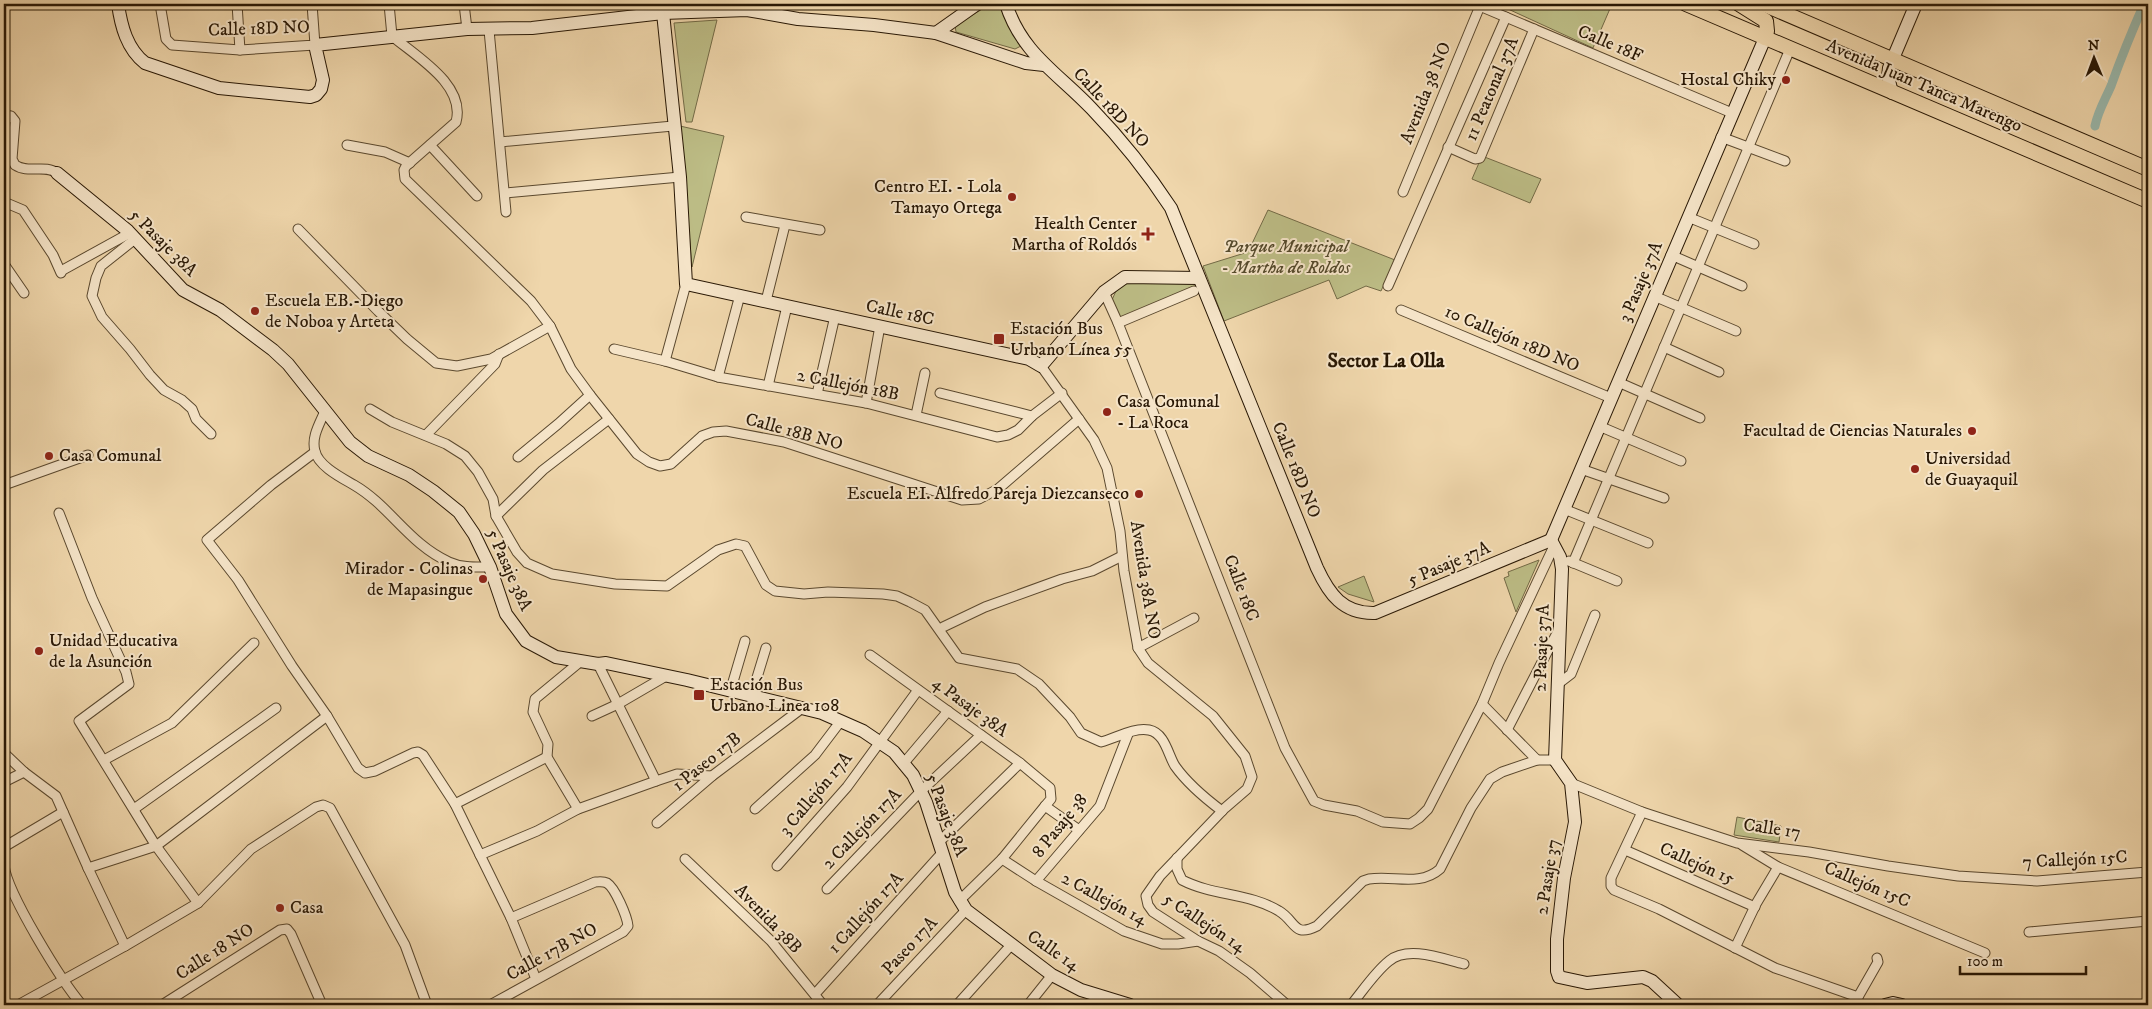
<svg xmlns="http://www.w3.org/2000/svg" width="2152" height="1009" font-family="'IM FELL DW Pica',serif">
  <rect width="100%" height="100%" fill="#efd6ab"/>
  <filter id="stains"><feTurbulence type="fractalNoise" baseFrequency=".004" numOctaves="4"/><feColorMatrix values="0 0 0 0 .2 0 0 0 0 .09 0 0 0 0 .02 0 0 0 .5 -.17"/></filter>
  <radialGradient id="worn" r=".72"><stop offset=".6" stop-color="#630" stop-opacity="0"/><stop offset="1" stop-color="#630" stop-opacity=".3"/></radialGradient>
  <g fill="#bdbd86" stroke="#736a46">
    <path d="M991,4L999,6L1021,46L1015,49L956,32L955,25Z"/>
    <path d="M1510,4H1612L1593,48L1508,9Z"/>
    <path d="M717,20L692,122H686L674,23Z"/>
    <path d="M680,126L724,136L692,267Z"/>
    <path d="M1482,156L1541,179L1530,203L1472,179Z"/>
    <path d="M1268,210L1395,260L1381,291L1366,286L1337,299L1329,280L1224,321L1203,266L1248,252Z"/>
    <path d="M1193,281L1197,289L1120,321L1112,300L1119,284Z"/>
    <path d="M1539,560L1516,612L1504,578L1509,576L1508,572Z"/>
    <path d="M1364,576L1374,602L1348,594L1338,587Z"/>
    <path d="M1737,817L1781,826L1779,842L1734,835Z"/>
  </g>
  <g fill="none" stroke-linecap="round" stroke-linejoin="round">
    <g stroke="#9ab9ad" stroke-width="9">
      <path d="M1499,9L1501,4"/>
      <path d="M2095,126C2098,111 2105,100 2111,86C2121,58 2132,31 2144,4"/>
    </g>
    <defs>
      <g id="street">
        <path d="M160,4L166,39L172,45L240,50L315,45L312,4"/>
        <path d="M237,4L240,50"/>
        <path d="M389,4L392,36C417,57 466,85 456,122L406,166L404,170L405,179L531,301L550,326L571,369L590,395L637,454L649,462L660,466L671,464L702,436L713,432L726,431L784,442L962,500L979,499L998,489L1079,419"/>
        <path d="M464,4L467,29"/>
        <path d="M1475,4L1732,113"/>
        <path d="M489,30L506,212"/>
        <path d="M4,115L11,116L15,121L12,159L15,165C28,174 45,164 57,173"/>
        <path d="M1721,137L1785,161"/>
        <path d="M500,142L673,126"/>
        <path d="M347,145L385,152L410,163"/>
        <path d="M430,145L477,196"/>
        <path d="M1448,147L1475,159L1480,158L1534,29"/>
        <path d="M1403,192L1480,6"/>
        <path d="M505,193L680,177"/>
        <path d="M4,202L23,210L53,255L61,273"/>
        <path d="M746,217L820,230"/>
        <path d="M1688,217L1754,244"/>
        <path d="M298,229L378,311L407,339L436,363L457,366L491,359L550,326"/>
        <path d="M135,239L101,266L96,278L92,296L102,317L130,349L150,375L164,390L182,400L192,409L196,419L211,434"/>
        <path d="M1671,255L1742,286"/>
        <path d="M4,264L24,293"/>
        <path d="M61,271L130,233"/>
        <path d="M1388,286L1506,17"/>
        <path d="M1104,292L1118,323L1285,748L1314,801L1324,805L1357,811L1383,822L1410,824L1419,818L1428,809L1482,704L1499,663L1554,546"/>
        <path d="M1654,296L1736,331"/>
        <path d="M766,301L785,225"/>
        <path d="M1401,310L1611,398"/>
        <path d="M1118,323L1194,291"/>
        <path d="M1664,347L1719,372"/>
        <path d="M614,349L665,361L718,377L866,403L997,437L1008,435L1018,430L1032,416L1062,393"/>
        <path d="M665,361L686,284"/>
        <path d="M1041,366L1094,440L1107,468L1120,531L1124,571L1138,648L1148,663L1213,716L1245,756L1252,777L1247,789L1225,808L1160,876L1146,896L1148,905L1153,912L1198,941L1219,951L1250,973L1287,1005"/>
        <path d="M718,377L740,295"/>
        <path d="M1618,382L1700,418"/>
        <path d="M768,386L787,306"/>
        <path d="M940,393L1032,416"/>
        <path d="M817,394L835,316"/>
        <path d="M866,403L880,326"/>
        <path d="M370,409L392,422L446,444L465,456L478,472L493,499L496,516L517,552L527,563L552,574L615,584L667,586L718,550L736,544L745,546L766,585L775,591L804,594L828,592L883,594L897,596L910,602L925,610L959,658L1017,669L1039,684L1070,717L1081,733L1101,742C1116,738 1134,727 1149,730C1165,733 1168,755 1175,766C1187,783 1206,799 1222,811"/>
        <path d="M325,411C320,423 311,437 315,451C318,466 342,478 354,485C390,506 409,544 449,562C462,568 476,567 490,567"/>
        <path d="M916,415L925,373"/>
        <path d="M1599,426L1681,461"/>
        <path d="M426,435L495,364L499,354"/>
        <path d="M315,452L271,485L207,540L238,580L292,666L327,716L358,768L365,773L375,771L413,753L418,752L423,755L455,804L511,918L536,979"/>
        <path d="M518,457L558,424L590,395"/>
        <path d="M1581,469L1664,498"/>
        <path d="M4,485L88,455"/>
        <path d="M1564,509L1648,543"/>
        <path d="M59,513L92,598L126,672L129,684L79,721L156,846L198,903"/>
        <path d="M496,516L543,470L609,419"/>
        <path d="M1569,561L1617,581"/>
        <path d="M1573,563L1790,49"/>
        <path d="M943,627L985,607L1062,579L1092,571L1122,556"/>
        <path d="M1138,648L1194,618"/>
        <path d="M870,655L1020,763L1050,788L1051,799L1045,806L1002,859L959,901"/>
        <path d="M598,664L656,781"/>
        <path d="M1558,684L1571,674L1595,615"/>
        <path d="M730,692L745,641"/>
        <path d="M751,697L766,648"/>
        <path d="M1482,704L1537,760"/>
        <path d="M592,716L618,704L666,676"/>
        <path d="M1507,730L1558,631"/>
        <path d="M4,753L24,772L56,796L88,868L125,946L18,1005"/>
        <path d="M104,760L172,723L254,643"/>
        <path d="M904,763L948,711"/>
        <path d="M4,782L24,772"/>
        <path d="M1571,783L1642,812L1737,843L1809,852L1888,866L1958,876L2037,881L2148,872"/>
        <path d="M455,804L547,757"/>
        <path d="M1045,806L1079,830"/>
        <path d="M134,809L276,708"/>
        <path d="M578,809L547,757L548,744L533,712L535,699L581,661"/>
        <path d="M755,809L815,755L840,722"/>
        <path d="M1642,812L1611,878V886L1614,890L1659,909L1775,968L1858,997"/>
        <path d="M657,823L712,776L801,709"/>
        <path d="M939,842L1020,763"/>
        <path d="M1742,845L1778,867L1985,953"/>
        <path d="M4,847L63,812"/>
        <path d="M1625,850L1755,907"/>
        <path d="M480,855L537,831L578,809L656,781L677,774L712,776"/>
        <path d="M1177,858V869L1182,880C1213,896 1250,893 1279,911C1296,921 1293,938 1317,926L1363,881L1369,879C1393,875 1420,887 1440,869L1471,808L1490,779L1502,772L1537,760H1555"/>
        <path d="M685,859L771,941L823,1005"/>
        <path d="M1002,859L1036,881L1124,931L1162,944H1178L1198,941"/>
        <path d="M4,865C7,893 62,982 82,1005"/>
        <path d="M777,866L847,787L918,690"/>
        <path d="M88,868L156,846L327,716"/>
        <path d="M1036,881L1100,806L1128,734"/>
        <path d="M827,889L920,792L981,735"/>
        <path d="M2029,932L2148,921"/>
        <path d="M125,946L198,903L251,849L316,807L323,805L330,808L405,945L427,1005"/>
        <path d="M1735,948L1756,904L1778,867"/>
        <path d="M815,994L942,853"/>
        <path d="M162,1005L280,930L287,929L291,934L322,1005"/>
        <path d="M490,1005L623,932L628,926C627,916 615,888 607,883C603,881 599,882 595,882L511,918"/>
        <path d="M877,1005L966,910"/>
        <path d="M957,1005L1012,944"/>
        <path d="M1028,1005L1052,975"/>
        <path d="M1351,1005C1362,992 1375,972 1389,961C1408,945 1443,959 1464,964"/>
        <path d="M1856,1005L1858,997L1878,962L1877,958"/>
      </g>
      <g id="secondary">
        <path d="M118,4C121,26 127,49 145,63L219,88L310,97L316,95L321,89L323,80L315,45L467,29L532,28L663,13L747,10L798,19L874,25L936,33L1026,63L1044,65"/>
        <path d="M1006,4C1022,54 1058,73 1092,109C1121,139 1148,173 1171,208L1317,568C1329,594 1343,614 1375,613L1551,540"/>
        <path d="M663,13L680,177L686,284L1029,359L1041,366L1104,292L1125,277L1199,278"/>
        <path d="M936,33L977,4"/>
        <path d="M1892,93L1888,76L1889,68L1916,4"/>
        <path d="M57,173L128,231L183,290L220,310L273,350L288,364L350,442L368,456L409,475L433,491L459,512L474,534L490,567L506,614L526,641L556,657L598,664L606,663L687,680L822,713L863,731L894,752L913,775L926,802L955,892L966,910L1052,975L1081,990L1130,1005"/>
        <path d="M1551,540L1560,557L1562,569L1555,760L1571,783L1575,822L1564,878L1557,939V971L1559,977L1587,983L1643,977L1652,981L1678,1005"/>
        <path d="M1551,540L1765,38"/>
        <path d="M1885,1005L1893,1003L1902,1005"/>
      </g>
      <g id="primary">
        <path d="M1686,4L2148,201"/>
        <path d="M1739,4L1766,21L1767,31L1765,38"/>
        <path d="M1763,4L2148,169"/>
      </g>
    </defs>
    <use href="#street" stroke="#5a482e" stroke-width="11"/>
    <use href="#secondary" stroke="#291805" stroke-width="14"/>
    <use href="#primary" stroke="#291805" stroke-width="16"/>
    <use href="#street" stroke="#f5e4c8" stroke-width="9"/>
    <use href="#secondary" stroke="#f5e4c8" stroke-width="12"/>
    <use href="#primary" stroke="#efd6ab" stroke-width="14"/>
  </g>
  <g fill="#8f2418" stroke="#f5e4c8" stroke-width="2">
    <circle cx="1786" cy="80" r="5"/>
    <circle cx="1012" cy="197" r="5"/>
    <path d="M1145.5 226.5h5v5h5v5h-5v5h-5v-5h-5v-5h5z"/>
    <circle cx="255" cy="311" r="5"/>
    <rect x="993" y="333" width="12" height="12" rx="2.5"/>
    <circle cx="1107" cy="412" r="5"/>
    <circle cx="1972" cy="431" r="5"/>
    <circle cx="49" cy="456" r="5"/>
    <circle cx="1915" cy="469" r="5"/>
    <circle cx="1139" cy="494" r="5"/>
    <circle cx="483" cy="579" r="5"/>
    <circle cx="39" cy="651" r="5"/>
    <rect x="693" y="689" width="12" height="12" rx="2.5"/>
    <circle cx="280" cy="908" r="5"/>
  </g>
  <g text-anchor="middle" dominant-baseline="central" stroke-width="4" stroke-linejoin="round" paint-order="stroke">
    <g font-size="18" fill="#291805" stroke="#f5e4c8">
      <text transform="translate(259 29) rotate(-2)">Calle 18D NO</text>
      <text transform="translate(1610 44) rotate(23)">Calle 18F</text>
      <text transform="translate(1924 86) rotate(23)">Avenida Juan Tanca Marengo</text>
      <text transform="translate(1492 89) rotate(-67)">11 Peatonal 37A</text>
      <text transform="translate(1426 93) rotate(-68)">Avenida 38 NO</text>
      <text transform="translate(1111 108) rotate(47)">Calle 18D NO</text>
      <text transform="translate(163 243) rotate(45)">5 Pasaje 38A</text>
      <text transform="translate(1641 282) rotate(-67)">3 Pasaje 37A</text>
      <text transform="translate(900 313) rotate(12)">Calle 18C</text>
      <text transform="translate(1512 339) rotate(23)">10 Callejón 18D NO</text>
      <text transform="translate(848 385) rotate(11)">2 Callejón 18B</text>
      <text transform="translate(794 432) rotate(15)">Calle 18B NO</text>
      <text transform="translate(1296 470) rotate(68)">Calle 18D NO</text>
      <text transform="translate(1449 564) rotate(-23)">5 Pasaje 37A</text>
      <text transform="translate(509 570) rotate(66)">5 Pasaje 38A</text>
      <text transform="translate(1145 580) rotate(81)">Avenida 38A NO</text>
      <text transform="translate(1241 588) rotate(69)">Calle 18C</text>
      <text transform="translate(1542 648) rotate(-88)">2 Pasaje 37A</text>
      <text transform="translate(970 707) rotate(36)">4 Pasaje 38A</text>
      <text transform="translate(707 762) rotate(-39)">1 Paseo 17B</text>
      <text transform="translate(816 794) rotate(-50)">3 Callejón 17A</text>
      <text transform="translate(946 815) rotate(69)">5 Pasaje 38A</text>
      <text transform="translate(1060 826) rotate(-51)">8 Pasaje 38</text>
      <text transform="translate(862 829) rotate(-46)">2 Callejón 17A</text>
      <text transform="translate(1772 829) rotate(8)">Calle 17</text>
      <text transform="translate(2075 860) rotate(-3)">7 Callejón 15C</text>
      <text transform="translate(1697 864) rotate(24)">Callejón 15</text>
      <text transform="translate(1548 877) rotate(-81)">2 Pasaje 37</text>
      <text transform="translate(1867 885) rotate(23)">Callejón 15C</text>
      <text transform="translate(1104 899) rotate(28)">2 Callejón 14</text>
      <text transform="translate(866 913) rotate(-48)">1 Callejón 17A</text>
      <text transform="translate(768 919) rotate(46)">Avenida 38B</text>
      <text transform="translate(1204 923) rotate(33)">5 Callejón 14</text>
      <text transform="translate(910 946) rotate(-47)">Paseo 17A</text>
      <text transform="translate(1053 951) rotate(34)">Calle 14</text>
      <text transform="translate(215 952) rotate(-33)">Calle 18 NO</text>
      <text transform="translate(552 952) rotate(-29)">Calle 17B NO</text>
    </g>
    <g font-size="18" fill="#291805" stroke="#f5e4c8" text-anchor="start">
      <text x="1776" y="80" text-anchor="end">Hostal Chiky</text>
      <text x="1002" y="187" text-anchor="end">Centro EI. - Lola<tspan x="1002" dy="21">Tamayo Ortega</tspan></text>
      <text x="1137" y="224" text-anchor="end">Health Center<tspan x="1137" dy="21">Martha of Roldós</tspan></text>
      <text x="265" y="301">Escuela EB.-Diego<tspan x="265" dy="21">de Noboa y Arteta</tspan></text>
      <text x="1010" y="329">Estación Bus<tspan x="1010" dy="21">Urbano Línea 55</tspan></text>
      <text x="1117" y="402">Casa Comunal<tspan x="1117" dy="21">- La Roca</tspan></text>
      <text x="1962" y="431" text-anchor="end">Facultad de Ciencias Naturales</text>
      <text x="59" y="456">Casa Comunal</text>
      <text x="1925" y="459">Universidad<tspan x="1925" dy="21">de Guayaquil</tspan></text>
      <text x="1129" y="494" text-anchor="end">Escuela EI. Alfredo Pareja Diezcanseco</text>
      <text x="473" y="569" text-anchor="end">Mirador - Colinas<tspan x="473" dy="21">de Mapasingue</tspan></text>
      <text x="49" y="641">Unidad Educativa<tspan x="49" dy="21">de la Asunción</tspan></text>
      <text x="710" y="685">Estación Bus<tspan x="710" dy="21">Urbano Linea 108</tspan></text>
      <text x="290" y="908">Casa</text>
    </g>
    <g font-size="18" font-style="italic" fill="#554a2c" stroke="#f5e4c8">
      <text x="1286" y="247">Parque Municipal<tspan x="1286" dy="21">- Martha de Roldos</tspan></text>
    </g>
    <g font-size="20" font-weight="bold" fill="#291805" stroke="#f5e4c8">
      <text x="1386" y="361">Sector La Olla</text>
    </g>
  </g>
  <rect width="2152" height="1009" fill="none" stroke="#efd6ab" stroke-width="20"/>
  <rect x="5" y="5" width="2142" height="999" fill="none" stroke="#291805" stroke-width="2.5"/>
  <rect x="10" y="10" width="2132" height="989" fill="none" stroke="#291805"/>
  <g transform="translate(2094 58) rotate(359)" stroke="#f5e4c8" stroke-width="4" paint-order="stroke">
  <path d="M0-4L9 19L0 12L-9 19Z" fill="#291805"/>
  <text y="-8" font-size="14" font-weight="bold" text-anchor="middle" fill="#291805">N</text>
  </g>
  <path d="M1960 966v8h126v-8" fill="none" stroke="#291805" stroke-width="2.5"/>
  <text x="1967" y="966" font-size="15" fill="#291805" stroke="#f5e4c8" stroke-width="4" paint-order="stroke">100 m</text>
  <rect width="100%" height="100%" filter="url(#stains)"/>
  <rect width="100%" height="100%" fill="url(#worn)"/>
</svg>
